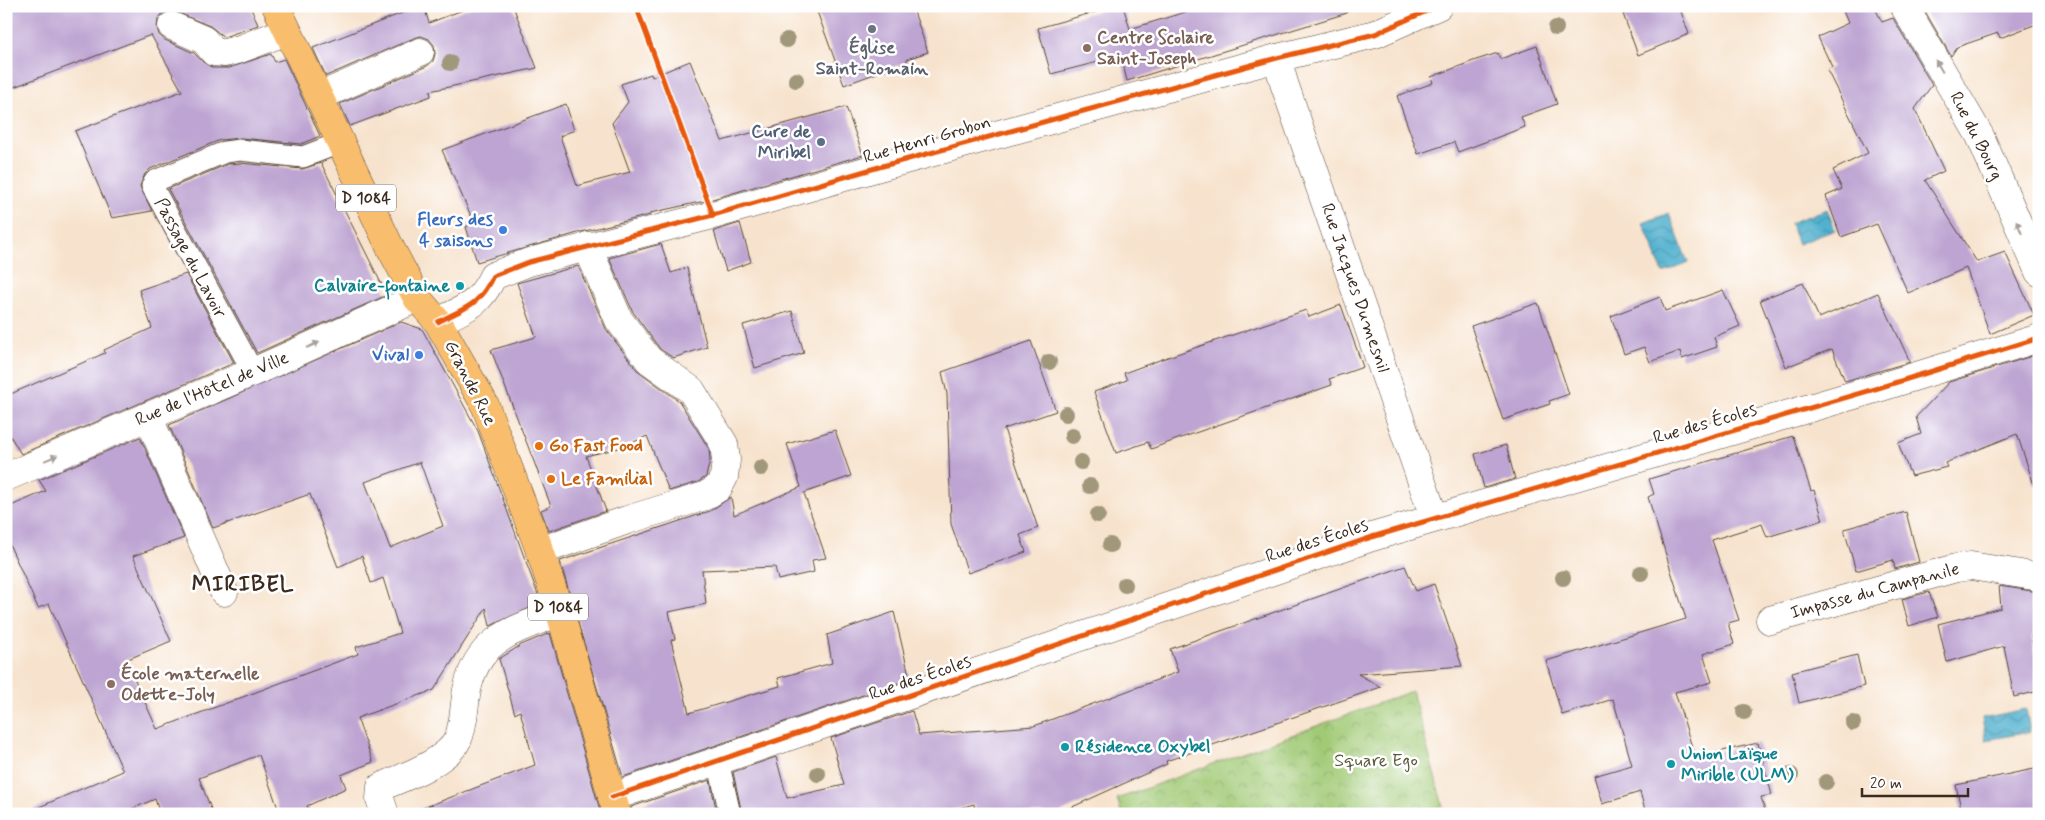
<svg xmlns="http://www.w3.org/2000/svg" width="2045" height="820" font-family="Mynerve,sans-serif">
  <defs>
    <pattern id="park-crowns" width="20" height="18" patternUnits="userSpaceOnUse" patternTransform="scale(1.25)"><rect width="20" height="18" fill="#a1ca76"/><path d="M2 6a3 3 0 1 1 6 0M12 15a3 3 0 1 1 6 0" fill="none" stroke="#84a460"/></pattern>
    <pattern id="water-waves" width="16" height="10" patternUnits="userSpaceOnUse" patternTransform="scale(1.25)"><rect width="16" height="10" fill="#51b1cf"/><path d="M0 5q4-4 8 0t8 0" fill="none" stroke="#4490a7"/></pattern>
  </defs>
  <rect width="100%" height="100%" fill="#fff"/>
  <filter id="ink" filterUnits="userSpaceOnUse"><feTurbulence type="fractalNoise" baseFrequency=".02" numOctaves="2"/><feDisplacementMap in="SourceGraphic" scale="10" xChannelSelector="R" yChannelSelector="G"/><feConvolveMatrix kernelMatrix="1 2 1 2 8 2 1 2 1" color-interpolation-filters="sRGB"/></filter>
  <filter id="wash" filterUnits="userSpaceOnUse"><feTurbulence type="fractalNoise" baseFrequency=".0096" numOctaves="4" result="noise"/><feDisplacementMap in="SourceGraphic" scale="20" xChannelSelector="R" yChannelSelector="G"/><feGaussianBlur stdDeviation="1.12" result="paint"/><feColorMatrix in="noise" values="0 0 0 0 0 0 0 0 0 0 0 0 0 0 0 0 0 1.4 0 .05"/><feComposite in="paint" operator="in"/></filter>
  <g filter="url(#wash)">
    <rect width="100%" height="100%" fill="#f7e3cd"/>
    <path fill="url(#park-crowns)" stroke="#6e7a4a" d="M1412,691L1444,810L1434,814H1122L1117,799Z"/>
    <g fill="url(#water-waves)" stroke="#466e76">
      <path d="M1827,209L1835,230L1798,244L1790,223Z"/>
      <path d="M1669,213L1688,263L1663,273L1643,223Z"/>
      <path d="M2026,709L2030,732L1986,740L1982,718Z"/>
    </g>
    <g id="blocks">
      <g fill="#bda4d2" fill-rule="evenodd">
        <path d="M6,6H250L258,25L224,37L210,26L171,10L163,13L158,19L157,28L159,35L165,40L194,53L203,62L213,68H229L271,54L275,62L284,59L320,136L301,144L241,138L220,140L150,169L145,174L140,186L152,211L112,218L75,131L182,91L151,35L6,90Z"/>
        <path d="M420,6H424L429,23L473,6H513L537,68L430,91L431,96L350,126L340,104L427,66L433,61L435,54L434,45L429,39L421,36L414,38L326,76L313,48Z"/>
        <path d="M815,6H912L928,52L907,59V62L844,85Z"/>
        <path d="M1116,6H1123L1130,29L1205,6H1346L1347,13L1127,81L1121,56L1051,74L1038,28Z"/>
        <path d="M1641,6H1679L1689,34L1638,55L1623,14Z"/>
        <path d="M1841,6H1874L1882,22L1893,18L1932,85L1915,109L1944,171L1925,180L1977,262L2005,252L2034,315L1990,334L1966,268L1908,293L1877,224L1841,237L1826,196L1842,189L1833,170L1868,153L1827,70L1832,67L1818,37L1848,23Z"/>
        <path d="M1929,6H2039V23L2000,38L1998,33L1957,47L1951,56L1923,8Z"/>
        <path d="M1537,46L1557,104L1521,117L1525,127L1458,152L1454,142L1418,154L1397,96L1433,83L1431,77L1476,60L1498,53L1500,59Z"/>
        <path d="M690,61L722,141L846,107L863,155L709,200L650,213V215L581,232L477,262L466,227L474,223L442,150L566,104L574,130L560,136L577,186L630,172L612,123L628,102L621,84L651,74L652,77Z"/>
        <path d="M240,163L302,169L321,163L387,295L257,353L168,189L228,164Z"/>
        <path d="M740,223L751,262L726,271L714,231Z"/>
        <path d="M661,244L671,273L687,268L707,347L673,358L660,349L633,312L609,258Z"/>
        <path d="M578,266L606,329L637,370L679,401L709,449L710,460L706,477L698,482L669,491L647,436L623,447L586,456L606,511L549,531L541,510L551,506L491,350L536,337L517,283Z"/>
        <path d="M186,274L234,363L21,454L6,429V396L105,353L104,350L152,328L139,290Z"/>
        <path d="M1803,283L1819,318L1878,293L1910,362L1845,381L1832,349L1786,367L1760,300Z"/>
        <path d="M1723,290L1740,326L1714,337L1717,347L1682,359L1680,351L1650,362L1644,347L1624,354L1611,316L1660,297L1665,311Z"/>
        <path d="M1538,303L1569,394L1549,401L1550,404L1503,420L1471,326Z"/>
        <path d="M1341,305L1363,367L1329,379L1332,385L1178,439L1151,449L1148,442L1116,453L1094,392L1127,380L1124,373L1165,358L1306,310L1309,317Z"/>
        <path d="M792,311L804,353L755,368L743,325Z"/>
        <path d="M401,322L422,329L478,431L541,603L490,626L486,608L434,690L357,718L373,762L341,775L346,788L307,806L311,814H280L259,755L199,778L213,814H160L155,799L120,814H23L123,771L49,604L38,608L6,537V508L46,491L39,480L140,437L184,538L133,556L171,641L126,660L157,729L358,654L356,647L400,633L383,578L371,583L362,556L338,567L310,494L213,528L169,425ZM420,462L443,526L390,548L365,482Z"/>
        <path d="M1031,341L1056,411L1004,429L1038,528L1020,535L1026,552L968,573L951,524L947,394L942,372Z"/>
        <path d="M2032,356L2039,359V484L2034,485L2017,434L1945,463L1947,467L1911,476L1898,443L1921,434L1916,417L1949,382Z"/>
        <path d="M835,430L851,476L804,493L826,558L812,560L814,572L778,580L775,567L702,570L706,604L669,612L675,639L671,640L689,713L780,686L778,678L832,663L827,635L894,612L910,679L623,777L560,561L710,511L731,497L734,515L801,487L787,444Z"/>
        <path d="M1793,436L1811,491L1814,490L1823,520L1767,537L1762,524L1712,540L1739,620L1728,623L1734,644L1703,654L1712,682L1675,692L1695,757L1758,743L1772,795L1761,797L1766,814H1646L1640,792L1602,804L1594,776L1632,765L1613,699L1562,715L1546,661L1686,619L1648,497L1654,494L1649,479Z"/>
        <path d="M1506,445L1515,479L1484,488L1475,454Z"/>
        <path d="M1906,512L1919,562L1895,569L1893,560L1856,571L1844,529Z"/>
        <path d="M1405,566L1416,591L1434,584L1462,666L1358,674L1381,687L1166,761L1167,764L1059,813L975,814L974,804L939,814H742L733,772L776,757L787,798L844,785L831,738L912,711L919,735L1034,726L1178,672L1170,649Z"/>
        <path d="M1999,586L2039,592V634L2031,636L2039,670V691L2014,697L2004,646L1947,662L1938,624L2001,608Z"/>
        <path d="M1929,592L1938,617L1909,626L1902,599Z"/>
        <path d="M550,633L601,814H415V811L535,765L520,711L515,714L499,659L521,645Z"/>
        <path d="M1857,655L1864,686L1799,703L1792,672Z"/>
        <path d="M2039,768V814H1962L1956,785Z"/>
        <path d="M710,780L717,814H632L631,807Z"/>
      </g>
    </g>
  </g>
  <g filter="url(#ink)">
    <use href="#blocks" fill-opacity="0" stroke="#574638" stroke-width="1"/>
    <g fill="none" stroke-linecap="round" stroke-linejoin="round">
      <defs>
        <g id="lane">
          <path d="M253,372L152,186L155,181L225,152L240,150L303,157L339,143"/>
          <path d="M718,761L730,814"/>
        </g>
        <g id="street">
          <path d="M1904,6L1980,136L2039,272"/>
          <path d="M172,26L204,40L214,52L225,53L240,49L287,31"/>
          <path d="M1277,58L1284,83L1434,517"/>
          <path d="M320,96L420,52"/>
          <path d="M438,322C466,307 478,307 493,276L529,262L713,215L879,167L1277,58L1375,34L1438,6"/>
          <path d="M148,416L224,592"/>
          <path d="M6,477L253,372L417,298"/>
          <path d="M540,551L627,520L705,496L718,488L724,477L726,460L724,444L691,390L649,360L619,320L587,246"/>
          <path d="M1770,620L1956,568L1971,566L2039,577"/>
          <path d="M612,797L1372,537L1878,388L2039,338"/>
          <path d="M385,814L380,799L381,787C404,777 447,762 458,739C464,725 464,705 467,690C478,637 515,630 560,612"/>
        </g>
        <path id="primary" d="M276,6L390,247L417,298L438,322L485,405L540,551L560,612L617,814"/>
      </defs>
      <use href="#lane" stroke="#574638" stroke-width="23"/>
      <use href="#street" stroke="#574638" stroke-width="29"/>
      <use href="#primary" stroke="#574638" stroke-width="29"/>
      <use href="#lane" stroke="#fff" stroke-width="21"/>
      <use href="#street" stroke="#fff" stroke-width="28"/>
      <use href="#primary" stroke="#f9be6d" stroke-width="28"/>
      <defs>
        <g id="cycleway">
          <path d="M636,6L713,215"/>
          <path d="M438,322C466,307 478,307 493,276L529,262L713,215L879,167L1277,58L1375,34L1438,6"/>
          <path d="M612,797L1372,537L1878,388L2039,338"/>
        </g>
      </defs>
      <use href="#cycleway" stroke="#fff" stroke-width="8"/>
      <use href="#cycleway" stroke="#e8590c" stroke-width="5"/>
    </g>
    <g fill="#a1987b">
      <circle cx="1556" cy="28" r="8"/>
      <circle cx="787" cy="40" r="8"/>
      <circle cx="450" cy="63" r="8"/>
      <circle cx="796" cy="80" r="8"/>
      <circle cx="1049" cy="362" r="8"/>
      <circle cx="1066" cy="414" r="8"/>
      <circle cx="1072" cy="436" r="8"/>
      <circle cx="1081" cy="462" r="8"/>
      <circle cx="761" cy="468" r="8"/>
      <circle cx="1090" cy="486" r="8"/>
      <circle cx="1098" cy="515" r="8"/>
      <circle cx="1110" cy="545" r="8"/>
      <circle cx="1641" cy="573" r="8"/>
      <circle cx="1563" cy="578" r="8"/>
      <circle cx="1125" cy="585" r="8"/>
      <circle cx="1744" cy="712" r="8"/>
      <circle cx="1853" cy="723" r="8"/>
      <circle cx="818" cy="774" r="8"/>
      <circle cx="1791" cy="775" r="8"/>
      <circle cx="1826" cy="782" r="8"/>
    </g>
    <defs><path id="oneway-solid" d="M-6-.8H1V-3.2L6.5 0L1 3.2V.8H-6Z" transform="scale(1.25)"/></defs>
    <g fill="#a79f9a">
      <use href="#oneway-solid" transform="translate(1939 66) rotate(-120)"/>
      <use href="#oneway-solid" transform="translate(2019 227) rotate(-113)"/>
      <use href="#oneway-solid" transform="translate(313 345) rotate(-24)"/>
      <use href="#oneway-solid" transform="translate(51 458) rotate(-23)"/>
    </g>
  </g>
  <circle fill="#6b7280" stroke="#fff" stroke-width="2" cx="872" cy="29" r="5"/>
  <g fill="#8d6e63" stroke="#fff" stroke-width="2">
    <circle cx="1087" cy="48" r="5"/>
    <circle cx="111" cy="684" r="5"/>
  </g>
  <circle fill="#5c6f8a" stroke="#fff" stroke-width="2" cx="821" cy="142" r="5"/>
  <g fill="#3f7fe0" stroke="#fff" stroke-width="2">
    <circle cx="503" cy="230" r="5"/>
    <circle cx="419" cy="355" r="5"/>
  </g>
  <g fill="#0f9aa8" stroke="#fff" stroke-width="2">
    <circle cx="460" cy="286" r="5"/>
    <circle cx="1065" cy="747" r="5"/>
    <circle cx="1671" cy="764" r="5"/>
  </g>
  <g fill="#e8710a" stroke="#fff" stroke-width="2">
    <circle cx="539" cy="446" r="5"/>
    <circle cx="551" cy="479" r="5"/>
  </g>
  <g text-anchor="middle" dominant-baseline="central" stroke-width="5" stroke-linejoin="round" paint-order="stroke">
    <g fill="#fff" stroke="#766a62" stroke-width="1">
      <rect x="336" y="184.5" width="60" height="27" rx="4"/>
      <rect x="528" y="593.5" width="60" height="27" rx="4"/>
    </g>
    <g font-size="16" font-weight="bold" fill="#3b2a1e">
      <text x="366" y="198">D 1084</text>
      <text x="558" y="607">D 1084</text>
    </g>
    <g font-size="18" font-weight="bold" fill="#785e54" stroke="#fff" text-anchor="start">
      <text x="1097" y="38">Centre Scolaire<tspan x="1097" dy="21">Saint-Joseph</tspan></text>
      <text x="121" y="674">École maternelle<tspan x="121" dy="21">Odette-Joly</tspan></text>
    </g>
    <g font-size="18" font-weight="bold" fill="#5b616d" stroke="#fff">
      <text x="872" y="48">Église<tspan x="872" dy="21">Saint-Romain</tspan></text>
    </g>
    <g font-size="18" font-weight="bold" fill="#4e5e75" stroke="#fff" text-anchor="end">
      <text x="811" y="132">Cure de<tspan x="811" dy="21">Miribel</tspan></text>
    </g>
    <g font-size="18" fill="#3b2a1e" stroke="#fff">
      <text transform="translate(1976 136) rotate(63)">Rue du Bourg</text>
      <text transform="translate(927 140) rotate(-16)">Rue Henri Grobon</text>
      <text transform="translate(190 258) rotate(62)">Passage du Lavoir</text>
      <text transform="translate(1355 288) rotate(71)">Rue Jacques Dumesnil</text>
      <text transform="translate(470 383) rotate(63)">Grande Rue</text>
      <text transform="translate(212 389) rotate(-23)">Rue de l'Hôtel de Ville</text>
      <text transform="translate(1705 424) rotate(-16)">Rue des Écoles</text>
      <text transform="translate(1317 541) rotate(-18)">Rue des Écoles</text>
      <text transform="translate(1875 591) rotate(-15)">Impasse du Campanile</text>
      <text transform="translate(920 678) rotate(-19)">Rue des Écoles</text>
    </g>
    <g font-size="18" font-weight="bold" fill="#366cbe" stroke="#fff" text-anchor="end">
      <text x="493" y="220">Fleurs des<tspan x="493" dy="21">4 saisons</tspan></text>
      <text x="409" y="355">Vival</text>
    </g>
    <g font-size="18" font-weight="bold" fill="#0d838f" stroke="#fff" text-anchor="start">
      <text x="450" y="286" text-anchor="end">Calvaire-fontaine</text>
      <text x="1075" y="747">Résidence Oxybel</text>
      <text x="1681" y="754">Union Laïque<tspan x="1681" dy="21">Mirible (ULM)</tspan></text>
    </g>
    <g font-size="18" font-weight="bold" fill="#c56008" stroke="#fff" text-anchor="start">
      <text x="549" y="446">Go Fast Food</text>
      <text x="561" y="479">Le Familial</text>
    </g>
    <g font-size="18" fill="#5a5a38" stroke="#fff">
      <text x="1376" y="761">Square Ego</text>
    </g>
    <g font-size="22" font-weight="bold" letter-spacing="1" fill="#3b2a1e" stroke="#fff">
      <text x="243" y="585">MIRIBEL</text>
    </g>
  </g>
  <rect width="2045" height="820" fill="none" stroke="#fff" stroke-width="25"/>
  <path d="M1862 788v8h106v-8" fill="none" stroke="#3b2a1e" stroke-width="2.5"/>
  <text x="1870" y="788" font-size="15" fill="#3b2a1e" stroke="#ffffff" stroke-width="4" paint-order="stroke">20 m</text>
</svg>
